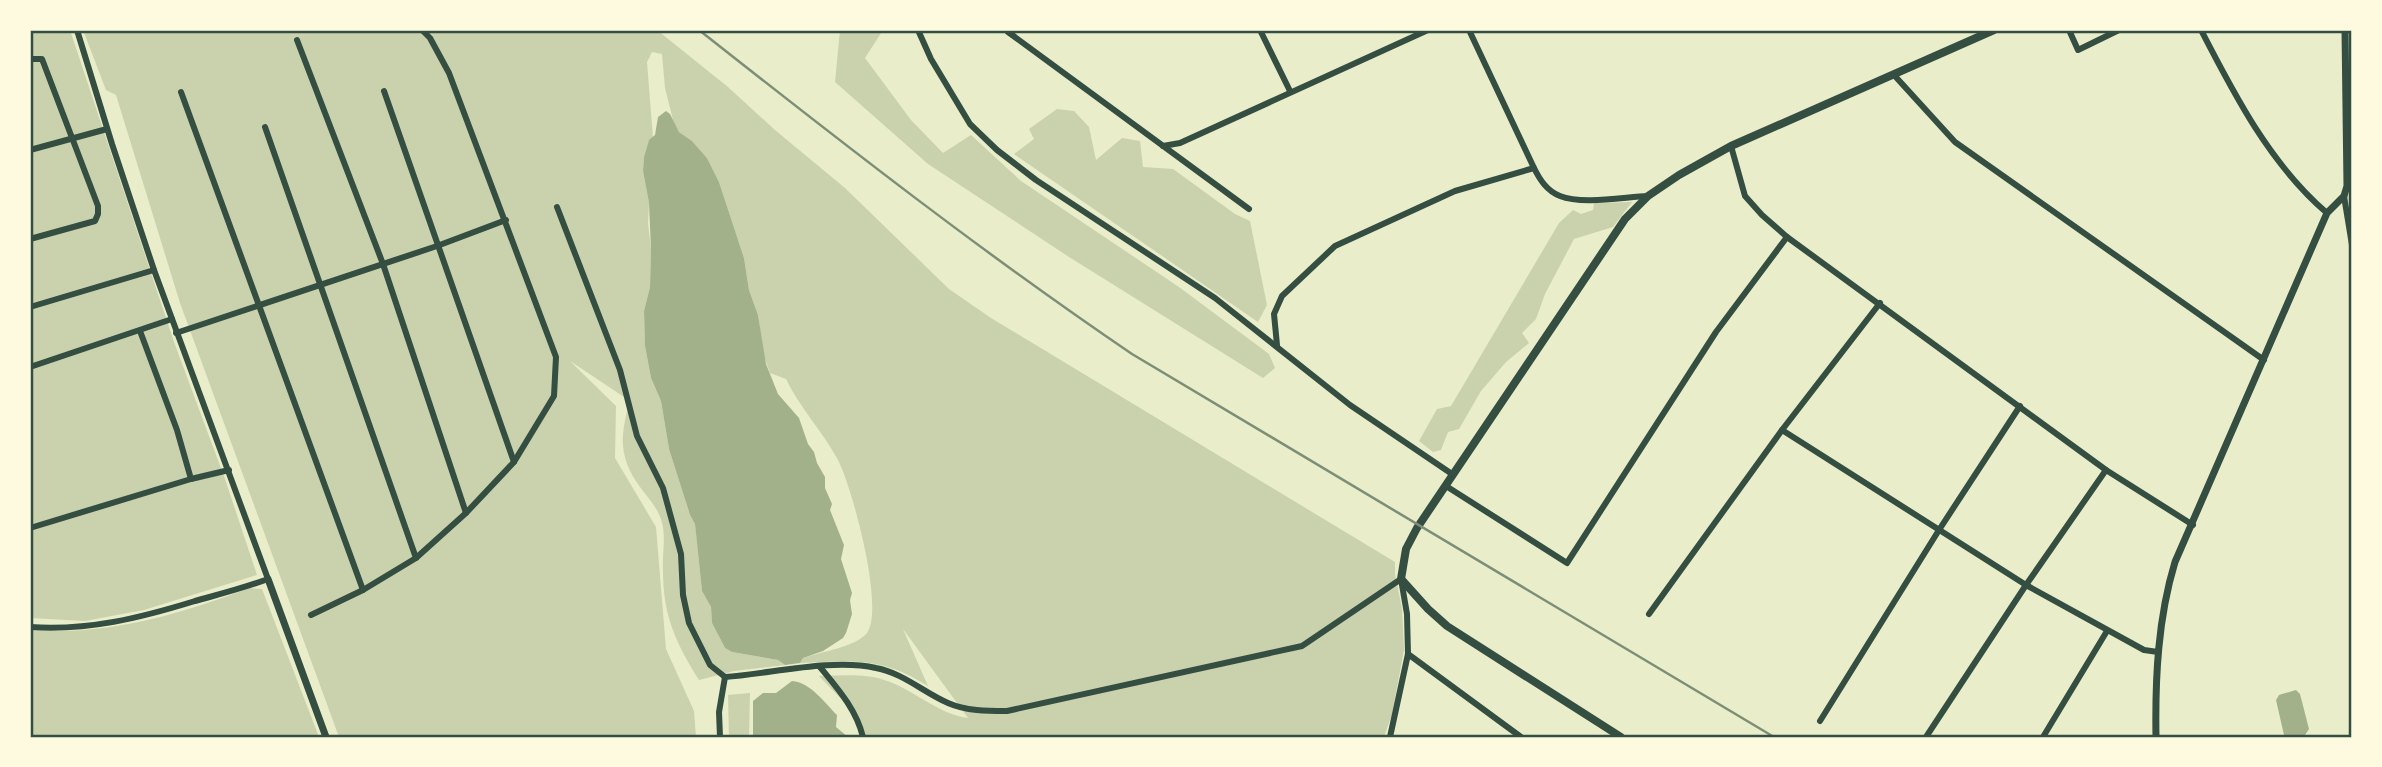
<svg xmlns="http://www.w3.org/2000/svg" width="2382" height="767" font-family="Bitter,serif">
  <rect width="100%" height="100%" fill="#e9edc9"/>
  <g fill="#cad2ad">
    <path d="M30,30H70L174,342L225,479L257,575L144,610L85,621L30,618Z"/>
    <path d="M83,30H657L728,87L775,130L845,188L949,289L991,318L1395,562V574L1402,609L1404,650L1392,714L1384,737H865L845,703L819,676C841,676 863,673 884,680C914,689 937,714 968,718L903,629L928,686C881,656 853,661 800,663L803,658C820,652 856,647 867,633C885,608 852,487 838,460C823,432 800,408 786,379L770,373L764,356L758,315L749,290L744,258L719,182L707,158L692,141L679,132L674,124L665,88L662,54L652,52L647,62L653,138L649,141L644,157L643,171L649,203L648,223L651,249L650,287L644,311L645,346L651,378L661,401L669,449L690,515L695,524L702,591L711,607L712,623L725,648L732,652L778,660L785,665L734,671L699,680C676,643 663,616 663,571C662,555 666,538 662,523C659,509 648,498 640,487C618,457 620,435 630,401L570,361L616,406L615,458L656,527L666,649L694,711L696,737H339L180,303L116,95L106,90Z"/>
    <path d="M840,30H883L865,58L911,120L943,153L971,135L1021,181L1179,287L1269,354L1275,368L1263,378L1069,257L928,164L835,82Z"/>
    <path d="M1057,109L1074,111L1089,127L1096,160L1122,138L1140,141L1143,167L1173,169L1235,214L1250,221L1267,305L1258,322L1014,154L1034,139L1029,129Z"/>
    <path d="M1632,202L1613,227L1574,239L1545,294L1536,319L1522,333L1529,343L1506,362L1481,391L1459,429L1448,432L1441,450L1433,452L1419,441L1437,409L1451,406L1559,223L1573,210L1581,214L1593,210L1594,203Z"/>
    <path d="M249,588L262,589L319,737H30V630C105,636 179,615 249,588Z"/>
    <path d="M750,693L749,737H729L728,695Z"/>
  </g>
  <g fill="#a3b18a">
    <path d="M666,111L670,114L679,132L692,141L707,158L719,182L744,258L749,290L758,315L766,364L778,394L799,418L808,444L814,452L817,463L825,477V488L832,504L830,510L844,545L841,559L852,593L850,600L852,614L846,633L843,638L823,651L803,658L800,663L785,665L778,660L732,652L725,648L712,623L711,607L702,591L695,524L690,515L669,449L661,401L651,378L645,346L644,311L650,287L651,249L649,203L643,171L644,157L649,140L655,135L658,117Z"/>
    <path d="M792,681C810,682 825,703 837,715L836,727L848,737H753V701L763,693H776Z"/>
    <path d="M2296,690L2300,694L2309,729L2305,735L2288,737L2284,735L2276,700L2279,695Z"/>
  </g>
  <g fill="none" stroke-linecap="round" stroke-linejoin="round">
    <g stroke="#344e41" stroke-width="6">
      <path d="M918,30L931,59L970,124L997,150L1036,180L1215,298L1350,405L1452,474"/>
      <path d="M1260,30L1290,91"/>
      <path d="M1469,30L1534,168C1540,180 1547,191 1560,196C1582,205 1624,197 1648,196"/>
      <path d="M2069,30L2078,50L2119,30"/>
      <path d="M2201,30C2235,96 2270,164 2327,213"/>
      <path d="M1008,32L1249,209"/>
      <path d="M297,40L383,264L466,513"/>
      <path d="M30,59H42L98,206V214L95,221L30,239"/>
      <path d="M1894,75L1955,142L2264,360"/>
      <path d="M384,91L514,462"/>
      <path d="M181,92L363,590"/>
      <path d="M265,127L416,558"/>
      <path d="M1163,146L1180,143L1428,30"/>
      <path d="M1731,146L1745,196L1762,215L1787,237L2106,470L2193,525"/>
      <path d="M30,150L107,129"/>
      <path d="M2344,196L2352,245"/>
      <path d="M557,207L620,370L637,436L663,488L681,554L683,595L689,623L710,665L725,677"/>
      <path d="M30,307L154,270"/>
      <path d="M140,331L177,430L191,479"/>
      <path d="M176,333L437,246L506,220"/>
      <path d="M1277,345L1274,314L1282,296L1335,246L1455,191L1534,168"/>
      <path d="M30,367L172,319"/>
      <path d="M1782,430L2026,585L2144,650L2158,652"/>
      <path d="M1446,486L1567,563L1716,332L1787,237"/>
      <path d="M30,528L191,479L229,470"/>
      <path d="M1649,614L1782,430L1880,303"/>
      <path d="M311,615L363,590L416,558L466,513L514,462L554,396L556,357L449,73L430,38L422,30"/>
      <path d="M30,627C88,631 140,618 195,601C220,594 244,588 268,579L154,270L112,144L77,30"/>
      <path d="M1408,654L1521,737"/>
      <path d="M820,667C838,689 856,709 863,737"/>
      <path d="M1820,721L1939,530L2020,406"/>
      <path d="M720,737L719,712L725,677C770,674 832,658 876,668C903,673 923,692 948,703C966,711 987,711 1007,711L1302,646L1401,579L1407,614L1408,654L1390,737"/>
      <path d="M1926,737L2026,585L2106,470"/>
      <path d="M2043,737L2107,631"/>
    </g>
    <g stroke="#344e41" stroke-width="7">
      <path d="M268,579L326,737"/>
      <path d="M2156,737C2155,678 2158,618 2175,562L2327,213L2344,196L2347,186L2345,30"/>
    </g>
    <path stroke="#344e41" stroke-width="8" d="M1621,737L1447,626L1428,609L1401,579L1406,549L1417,528L1625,219L1648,196L1679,175L1731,146L1994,30"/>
    <path stroke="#7c8e77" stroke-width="2.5" d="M699,30C841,142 983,253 1132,354L1774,737"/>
  </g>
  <rect width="2382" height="767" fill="none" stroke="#fefae0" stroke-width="63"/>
  <rect x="32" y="32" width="2318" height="704" fill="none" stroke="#344e41" stroke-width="2.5"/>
</svg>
